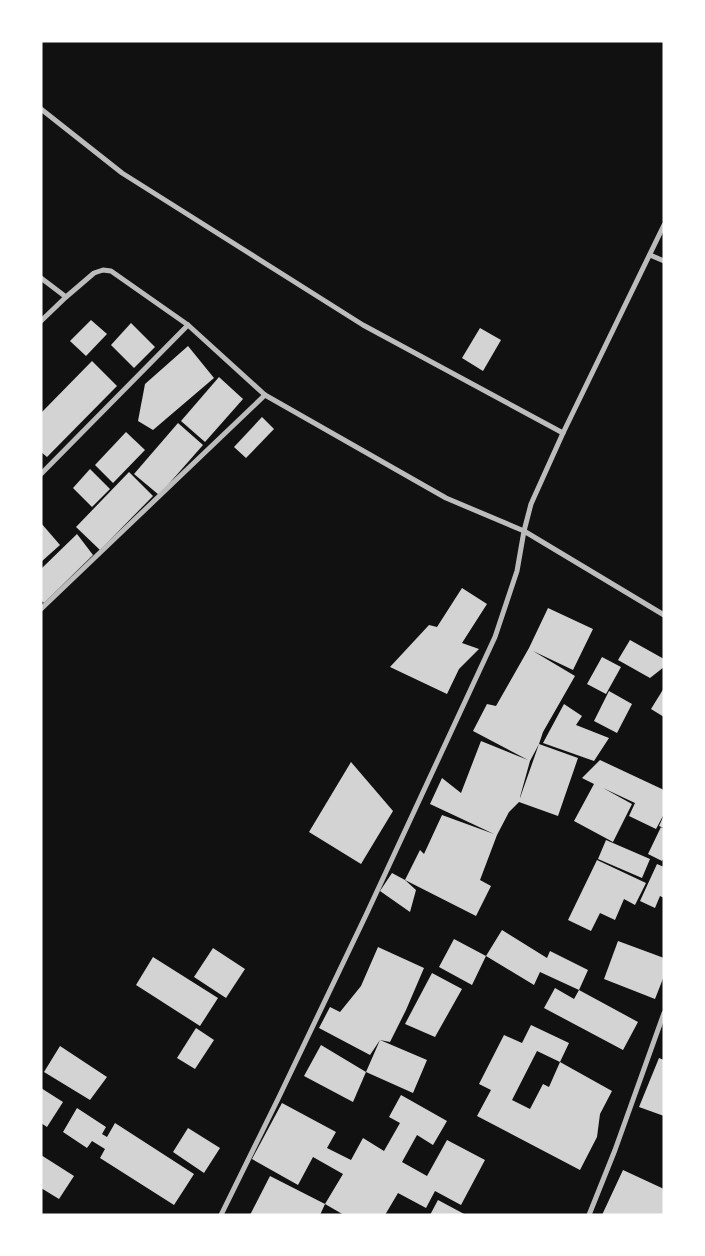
<svg xmlns="http://www.w3.org/2000/svg" width="705" height="1256" font-family="Quicksand,sans-serif">
  <rect width="100%" height="100%" fill="#111"/>
  <g fill="#d3d3d3" fill-rule="evenodd">
    <path d="M91,320L107,334L86,356L70,341Z"/>
    <path d="M131,323L155,347L134,368L111,345Z"/>
    <path d="M480,328L501,340L483,371L462,358Z"/>
    <path d="M188,346L214,378L153,430L138,421L145,384Z"/>
    <path d="M92,361L117,386L47,457L41,452V413Z"/>
    <path d="M219,377L243,399L205,442L181,421Z"/>
    <path d="M262,417L274,429L246,458L234,447Z"/>
    <path d="M178,423L203,445L159,495L134,474Z"/>
    <path d="M126,432L145,450L113,483L95,465Z"/>
    <path d="M90,469L110,489L92,507L73,488Z"/>
    <path d="M129,472L153,496L100,550L76,527Z"/>
    <path d="M41,523L60,545L41,562Z"/>
    <path d="M77,534L93,555L44,603L41,600V569Z"/>
    <path d="M462,588L487,604L462,643L479,649L459,669L447,694L390,667L429,625L437,627Z"/>
    <path d="M548,608L593,629L573,670L533,651L575,676L543,732L539,744L578,758L558,816L519,802L509,812L497,835L480,880L491,886L476,916L405,880L420,850L424,854L442,815L494,834L430,804L442,778L461,793L481,741L528,760L473,731L487,704L496,706L529,648ZM539,744L520,798V797L530,761Z"/>
    <path d="M630,640L664,659V667L650,678L618,660Z"/>
    <path d="M602,657L621,667L606,694L587,684Z"/>
    <path d="M664,688V717L651,709Z"/>
    <path d="M609,691L632,704L617,733L594,721Z"/>
    <path d="M564,704L582,716L576,725L609,738L594,761L543,743Z"/>
    <path d="M600,760L664,790V814L656,829L629,816L635,803L603,788L632,804L613,842L574,821L594,784L582,778Z"/>
    <path d="M351,762L393,811L361,864L309,832Z"/>
    <path d="M664,815V828L659,826Z"/>
    <path d="M661,827L664,829V858L662,861L648,854Z"/>
    <path d="M606,840L650,859L642,878L598,859Z"/>
    <path d="M597,860L646,883L635,905L624,899L615,920L600,913L591,931L568,920Z"/>
    <path d="M657,864L664,867V898L660,896L655,908L640,901Z"/>
    <path d="M392,873L405,880L416,890L410,912L380,891Z"/>
    <path d="M502,930L547,958L550,951L588,970L579,990L638,1022L623,1050L544,1008L555,988L574,999L579,990L540,972L534,985L486,956L472,985L439,967L454,939L486,956Z"/>
    <path d="M618,941L664,958V976L655,999L604,979Z"/>
    <path d="M378,947L424,968L406,1010L390,1042L380,1040L427,1060L413,1093L366,1072L380,1040L370,1055L319,1028L330,1007L340,1012L361,986Z"/>
    <path d="M213,948L245,969L226,998L194,977Z"/>
    <path d="M153,957L218,998L200,1026L136,985Z"/>
    <path d="M432,973L462,989L435,1037L405,1024Z"/>
    <path d="M531,1025L569,1043L560,1062L537,1051L512,1100L530,1109L543,1084L549,1087L560,1062L612,1091L600,1114L597,1137L580,1170L477,1116L491,1090L479,1084L504,1035L522,1043Z"/>
    <path d="M196,1028L214,1040L195,1069L177,1058Z"/>
    <path d="M321,1045L366,1072L353,1102L304,1076Z"/>
    <path d="M60,1046L107,1077L90,1100L44,1072Z"/>
    <path d="M659,1058L664,1060V1116L639,1107Z"/>
    <path d="M41,1088L63,1102L47,1127L41,1123Z"/>
    <path d="M401,1095L447,1121L433,1145L417,1135L402,1162L427,1176L447,1140L485,1160L461,1205L435,1191L426,1208L398,1193L385,1215H344L325,1204L343,1174L313,1157L298,1185L252,1159L282,1103L336,1132L327,1148L351,1160L363,1138L384,1151L400,1123L389,1117Z"/>
    <path d="M77,1108L106,1127L102,1134L107,1137L115,1123L194,1174L174,1205L100,1158L105,1149L92,1141L87,1148L63,1132Z"/>
    <path d="M188,1128L220,1148L204,1173L173,1152Z"/>
    <path d="M41,1155L74,1176L59,1199L41,1188Z"/>
    <path d="M623,1170L664,1189V1215H602Z"/>
    <path d="M270,1176L325,1204L320,1215H250Z"/>
    <path d="M438,1200L466,1215H430Z"/>
  </g>
  <g fill="none" stroke-linecap="round" stroke-linejoin="round">
    <g stroke="#bcbcbc" stroke-width="5">
      <path d="M41,109L122,173L363,325L563,433"/>
      <path d="M650,255L664,261"/>
      <path d="M41,278L66,297"/>
      <path d="M41,321L66,297L94,273L103,270L111,271L188,325L265,395L446,498L524,531L664,615"/>
      <path d="M41,474L188,325"/>
      <path d="M41,609L265,395"/>
      <path d="M221,1215L278,1099L366,915L495,637L517,571L524,531L531,504L563,433L664,225"/>
      <path d="M589,1215L615,1150L664,1013"/>
    </g>
  </g>
  <rect width="705" height="1256" fill="none" stroke="#ffffff" stroke-width="85"/>
</svg>
